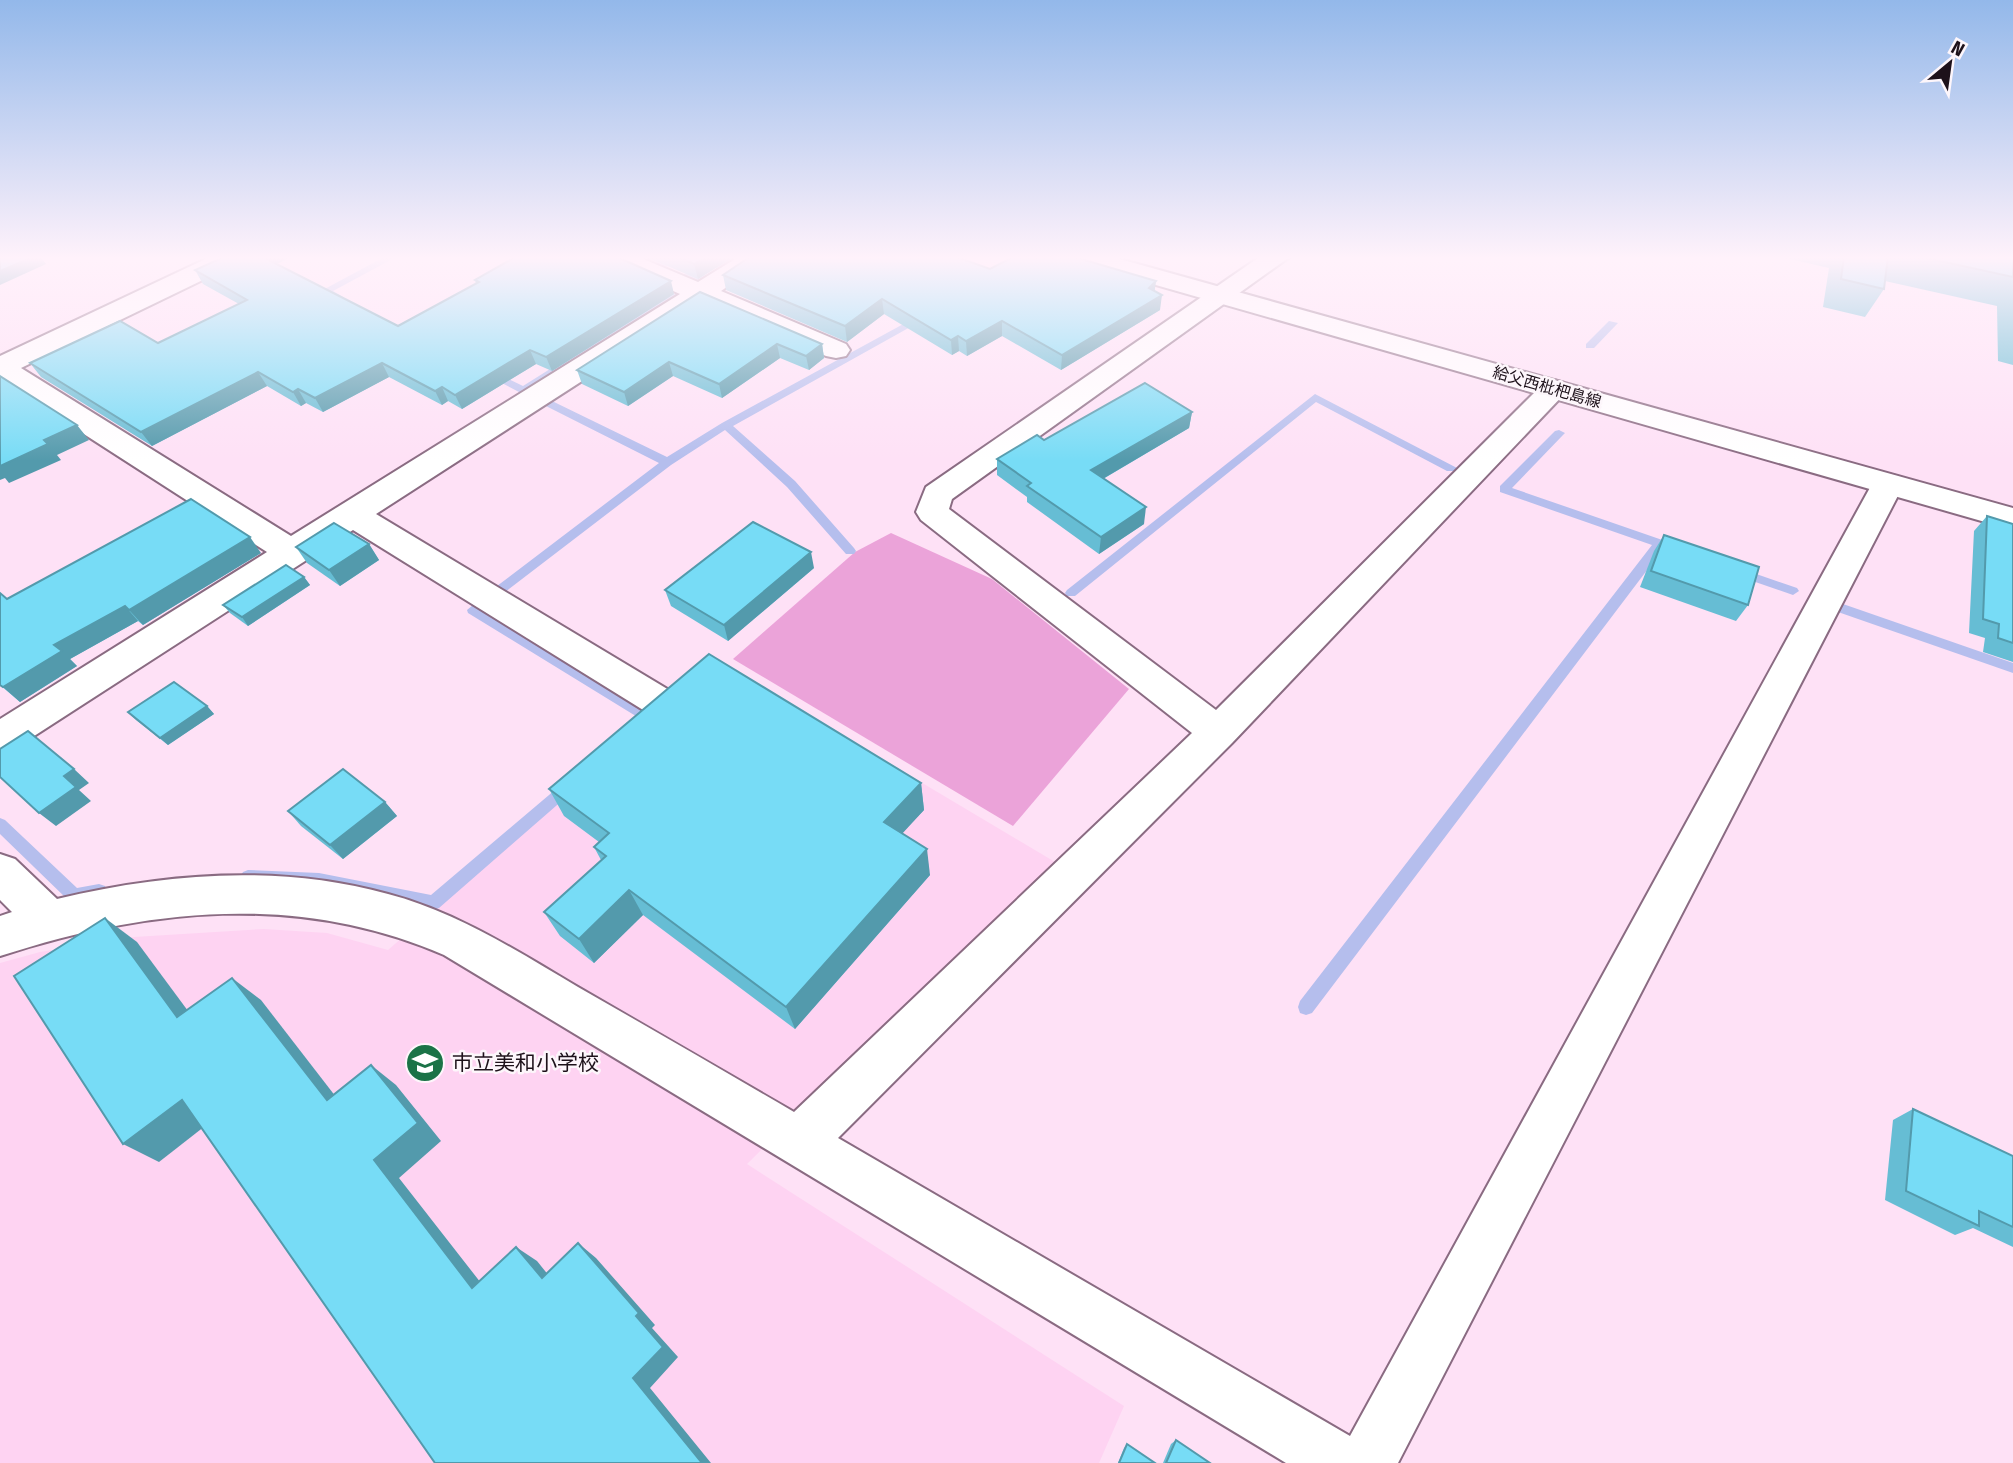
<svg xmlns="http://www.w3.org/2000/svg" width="2013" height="1463" font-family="'Fira Sans Condensed','Noto Sans JP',sans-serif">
  <rect width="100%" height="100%" fill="#fee1f6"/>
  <path fill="#fed3f2" d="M719,662L1055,862L747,1164L1124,1406L1099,1463H0V963L40,952L134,937L264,929L327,933L388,950Z"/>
  <path fill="#eba3d9" d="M891,533L992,579L1129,689L1013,826L733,659L855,552Z"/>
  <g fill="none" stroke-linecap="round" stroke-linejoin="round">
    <g fill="#b5beed" fill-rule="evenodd">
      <path d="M386,256H398L333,291L343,297V301H337L321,291Z"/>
      <path d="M632,256H645L668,266L660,268Z"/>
      <path d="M730,256H742L722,269H716V265Z"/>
      <path d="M686,273L697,277L704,274L709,277L697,284L683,278L681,276Z"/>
      <path d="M671,293L679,295L527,392H519L485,374L486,372H494L523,386Z"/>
      <path d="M918,316L923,319L921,321L733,426L795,481L854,548L856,551L854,554H846L787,487L725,430L671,465L505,592H497L495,589L497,586L659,463L544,405V401H552L667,457L722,423Z"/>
      <path d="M1609,321L1618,323L1594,348H1586V344Z"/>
      <path d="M1315,394L1457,468L1455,471H1447L1316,402L1075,596H1067L1065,593L1067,590Z"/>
      <path d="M1559,430L1565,433L1563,435L1512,488L1671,543L1673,546L1671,549H1663L1312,1013L1306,1015L1300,1013L1298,1007L1300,1001L1652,545L1500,492V486L1555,431Z"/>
      <path d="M1739,568L1797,588L1799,591L1793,595L1735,575L1733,572Z"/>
      <path d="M479,600L485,605L482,609L654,713L656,717L649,726H639L637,722L639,718L468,613L467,610Z"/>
      <path d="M1843,604L2013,663V673L1838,612L1837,609Z"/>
      <path d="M567,782L572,784L574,788L572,792L439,908L433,910L319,886L248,884L243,882L240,877L243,872L248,870L319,873L431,895L562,784Z"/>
      <path d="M0,818L5,820L77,888L99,884L105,886L107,891L105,896L74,902L68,900L0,834Z"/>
    </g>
    <defs>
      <g id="minor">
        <path d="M212,256H246L242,261L21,368L291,536L680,294L605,261L601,256H636L698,282L740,256H771L721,291L846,344L850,350L846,356L836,358L826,356L703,303L376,514L674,693L680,703L674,713L661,718L648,713L353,530L14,749L0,753V719L267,552L0,380V356Z"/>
        <path d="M1261,256H1291L952,499L949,509L1216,710L1544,383L1554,380L1564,383L1569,389L1232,743L838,1138L1350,1436L1872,484L1877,477L1888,474L1899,477L1904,484L1398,1463H1286L444,955C298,892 148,908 0,956V916L12,912L0,900V854L15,859L57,899C165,873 280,864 388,894C457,912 517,951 578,987C650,1028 722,1070 794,1112L1192,733L921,520L916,512L926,487Z"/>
      </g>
      <path id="major" d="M1068,256H1109L2013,508V530L1072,261Z"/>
    </defs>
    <use href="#minor" stroke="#8a6b82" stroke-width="4"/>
    <use href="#major" stroke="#8a6b82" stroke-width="4"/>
    <use href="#minor" fill="#fff" fill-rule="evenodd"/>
    <use href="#major" fill="#fff" fill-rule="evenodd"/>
  </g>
  <g fill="#66bdd4">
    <path d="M293,256L277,264L398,326L476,284L475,280L674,294L552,371L536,364L462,409L448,401L442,405L389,377L323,412L306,403L301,406L267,386L152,446L41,377L30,363L158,343L239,304L203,284L195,270Z"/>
    <path d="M644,256H735L698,279Z"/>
    <path d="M1777,256H2013V365L1998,361L1997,306L1885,281L1884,289L1865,317L1823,307L1829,268Z"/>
    <path d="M1036,258L1156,281L1154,291L1160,310L1061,370L1002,336L967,356L959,351L952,355L884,314L847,342L726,290L723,275L990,269Z"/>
    <path d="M700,292L822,344L824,358L809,370L780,358L722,398L673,376L628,406L582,384L577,370Z"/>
    <path d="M1192,412L1189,428L1103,479L1144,524L1099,554L1027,502V497L997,475V459L1044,440Z"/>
    <path d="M1987,516L2013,524V662L1983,652L1985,638L1969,633L1974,531Z"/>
    <path d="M1664,535L1748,605L1736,621L1640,587L1654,551Z"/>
    <path d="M369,544L379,560L340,586L307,563L296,547Z"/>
    <path d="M261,553L143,625L138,621L70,659L77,666L20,702L0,685V593L7,599Z"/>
    <path d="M814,568L728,641L671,606L665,590Z"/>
    <path d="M304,577L310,585L248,626L230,613L223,605Z"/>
    <path d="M207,706L214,714L168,745L136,720L128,712Z"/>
    <path d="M921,783L924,810L902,833L930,875L795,1029L643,915L594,963L560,936L544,912L601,860L594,847L599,842L564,816L549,789Z"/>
    <path d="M385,802L397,816L343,859L301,826L288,811Z"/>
    <path d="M1913,1109L2013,1156V1247L1973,1228L1955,1235L1885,1200L1893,1120Z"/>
    <path d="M1176,1440L1210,1463H1163L1171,1444Z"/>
    <path d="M1127,1444L1155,1463H1118L1124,1448Z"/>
  </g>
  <g fill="#539aac">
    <path d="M35,256H40L46,264L0,285V271Z"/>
    <path d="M260,256H293L267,268Z"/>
    <path d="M708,256H735L698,279L694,264Z"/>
    <path d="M671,281L674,294L552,371L546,357Z"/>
    <path d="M1156,281L1154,296L1149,288Z"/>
    <path d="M1162,295L1160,310L1061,370L1062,355Z"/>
    <path d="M882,299L884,314L847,342L845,326Z"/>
    <path d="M1002,321V336L967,356L966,341Z"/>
    <path d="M958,336L959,351L952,355L951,340Z"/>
    <path d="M777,344L780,358L722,398L719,384Z"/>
    <path d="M822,344L824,358L809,370L806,356Z"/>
    <path d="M530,350L536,364L462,409L455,395Z"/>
    <path d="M669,362L673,376L628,406L624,392Z"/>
    <path d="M382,363L389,377L323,412L315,398Z"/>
    <path d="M258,372L267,386L152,446L141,432Z"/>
    <path d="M442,387L448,401L442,405L435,391Z"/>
    <path d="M298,389L306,403L301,406L293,392Z"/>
    <path d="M1192,412L1189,428L1089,487L1091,470Z"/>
    <path d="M77,425L89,440L57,455L61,460L9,483L5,478L0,480V466L44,440Z"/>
    <path d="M1146,507L1144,524L1099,554L1101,537Z"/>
    <path d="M250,537L261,553L143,625L129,610Z"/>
    <path d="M369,544L379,560L340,586L329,570Z"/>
    <path d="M811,552L814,568L728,641L724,625Z"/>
    <path d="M304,577L310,585L248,626L242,617Z"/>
    <path d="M125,606L138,621L70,659L77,666L20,702L3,687L54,645Z"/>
    <path d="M207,706L214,714L168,745L160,738Z"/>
    <path d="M74,769L89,783L79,790L91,801L56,826L39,813L64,776Z"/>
    <path d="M921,783L924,810L889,848L884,822Z"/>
    <path d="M385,802L397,816L343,859L330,845Z"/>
    <path d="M927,849L930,875L795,1029L786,1007Z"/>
    <path d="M629,890L643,915L594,963L579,939Z"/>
    <path d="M105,918L137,942L208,1038L177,1017Z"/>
    <path d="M232,978L261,1000L353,1119L327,1100Z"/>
    <path d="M371,1065L396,1085L441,1141L399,1178L495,1301L472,1288L374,1160Z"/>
    <path d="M182,1100L214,1119L159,1162L123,1144Z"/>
    <path d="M578,1243L596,1258L655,1325L652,1328L678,1357L650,1388L711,1463H702L633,1378L636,1316Z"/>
    <path d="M516,1247L537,1261L562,1292L542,1278Z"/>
  </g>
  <g fill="#77dcf6" stroke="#539aac" stroke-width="2">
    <path d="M0,256H35L0,271Z"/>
    <path d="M226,256H261L398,326L479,282L475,280L517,256H615L671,281L546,357L530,350L455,395L442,387L435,391L382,363L315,398L298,389L293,392L258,372L141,432L30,363L120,321L158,343L247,300L195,270Z"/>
    <path d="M675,256H708L694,264Z"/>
    <path d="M751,256H954L990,269L1015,256H1033L1036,258L1039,256H1071L1156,281L1149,288L1162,295L1062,355L1002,321L966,341L958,336L951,340L882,299L845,326L723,275Z"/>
    <path d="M1844,256H1888L1884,289L1841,279Z"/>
    <path d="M1917,256H2013V277Z"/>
    <path d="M700,292L822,344L806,356L777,344L719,384L669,362L624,392L577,370Z"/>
    <path d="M0,376L77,425L44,440L48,444L0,466Z"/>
    <path d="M1145,383L1192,412L1091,470L1146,507L1101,537L1027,486L1031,483L997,459L1037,435L1044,440Z"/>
    <path d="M191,499L250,537L129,610L125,606L54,645L62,651L3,687L0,685V593L7,599Z"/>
    <path d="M1987,516L2013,524V643L1998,638L1999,624L1983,619Z"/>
    <path d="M753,522L811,552L724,625L665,590Z"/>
    <path d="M334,523L369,544L329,570L296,547Z"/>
    <path d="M1664,535L1759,567L1748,605L1651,571Z"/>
    <path d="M286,565L304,577L242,617L223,605Z"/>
    <path d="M709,654L921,783L884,822L927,849L786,1007L629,890L579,939L544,912L606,856L594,847L609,833L549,789Z"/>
    <path d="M174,682L207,706L160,738L128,712Z"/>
    <path d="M28,731L74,769L64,776L76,787L39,813L0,777V749Z"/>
    <path d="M343,769L385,802L330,845L288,811Z"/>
    <path d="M105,918L177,1017L232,978L327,1100L371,1065L418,1123L374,1160L472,1288L516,1247L542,1278L578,1243L639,1313L636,1316L663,1347L633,1378L702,1463H435L182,1100L123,1144L14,976Z"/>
    <path d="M1913,1109L2013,1156V1227L1979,1211V1226L1906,1191Z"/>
    <path d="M1176,1440L1210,1463H1166Z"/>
    <path d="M1127,1444L1155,1463H1119Z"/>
  </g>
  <linearGradient id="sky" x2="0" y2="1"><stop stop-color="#93b8ea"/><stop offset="0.56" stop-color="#fff2fb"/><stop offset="1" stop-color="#fff2fb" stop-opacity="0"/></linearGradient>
  <rect width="2013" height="461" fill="url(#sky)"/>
  <defs>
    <symbol id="school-disc" viewBox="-11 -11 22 22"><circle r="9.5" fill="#1b7347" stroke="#fdf6fb"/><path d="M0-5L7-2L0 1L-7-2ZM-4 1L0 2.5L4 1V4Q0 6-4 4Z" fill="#fff"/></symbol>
  </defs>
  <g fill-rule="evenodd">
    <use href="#school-disc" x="403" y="1041" width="44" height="44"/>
  </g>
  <g text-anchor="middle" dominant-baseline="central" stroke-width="5" stroke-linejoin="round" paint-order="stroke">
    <g font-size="16" fill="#1d111a" stroke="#fdf6fb">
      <text transform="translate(1547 387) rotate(16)">給父西枇杷島線</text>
    </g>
    <g font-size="21" fill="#1d111a" stroke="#fdf6fb" text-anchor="start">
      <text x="452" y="1063">市立美和小学校</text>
    </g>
  </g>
  <g transform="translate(1950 63) rotate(29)" stroke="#fdf6fb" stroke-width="5" paint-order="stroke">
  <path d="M0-5L12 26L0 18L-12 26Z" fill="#1d111a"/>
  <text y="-10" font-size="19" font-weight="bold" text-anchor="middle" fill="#1d111a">N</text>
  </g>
</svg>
